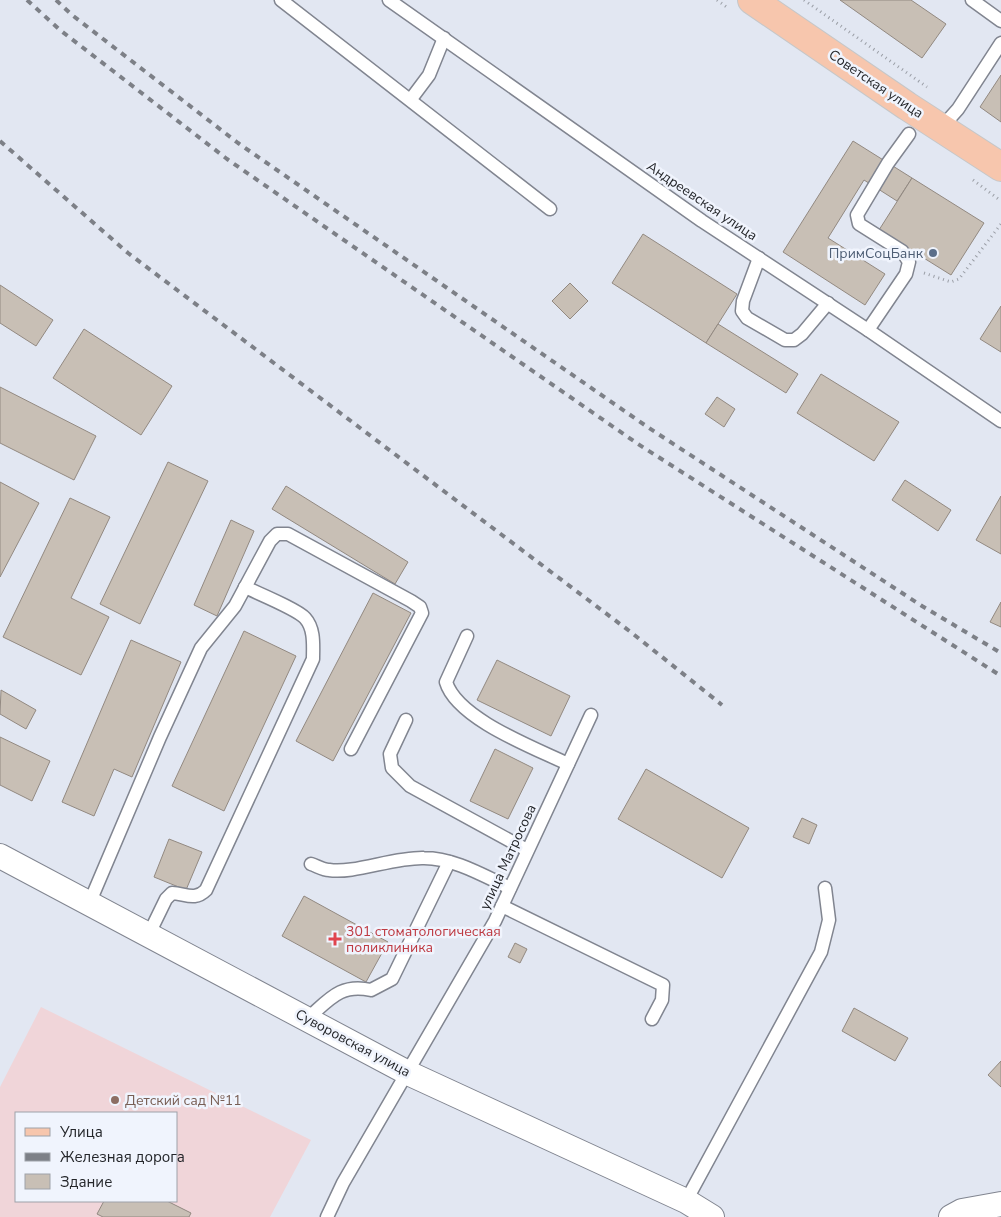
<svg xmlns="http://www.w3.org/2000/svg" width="1001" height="1217" font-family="'Nunito Sans',sans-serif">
  <rect width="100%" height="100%" fill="#e2e7f2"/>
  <path fill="#f0d5d9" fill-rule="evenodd" d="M41,1007L311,1140L270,1217H0V1087ZM16,1113H176V1201H16Z"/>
  <g fill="#c8bfb5" stroke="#928981">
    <path d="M840,0H911L946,24L922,58Z"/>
    <path d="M1001,75V122L980,107Z"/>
    <path d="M853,141L912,178L897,201L864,180L828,238L885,274L865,305L783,252Z"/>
    <path d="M912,178L984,223L951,275L879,230Z"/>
    <path d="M643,234L737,294L706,343L612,283Z"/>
    <path d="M570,283L588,301L570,319L552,301Z"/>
    <path d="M0,285L53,320L36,346L0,323Z"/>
    <path d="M1001,306V352L980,339Z"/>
    <path d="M718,324L798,374L786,393L706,343Z"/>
    <path d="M84,329L172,386L141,435L53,378Z"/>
    <path d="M821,374L899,422L874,461L797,413Z"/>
    <path d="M0,387L96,436L74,480L0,443Z"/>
    <path d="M717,397L735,409L724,427L705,414Z"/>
    <path d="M168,462L208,481L140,624L100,604Z"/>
    <path d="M905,480L951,510L938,531L892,500Z"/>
    <path d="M0,482L39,503L0,577Z"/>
    <path d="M286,486L408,562L395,584L272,509Z"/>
    <path d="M1001,496V554L976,540Z"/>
    <path d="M70,498L110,517L71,598L109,617L81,675L3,637Z"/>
    <path d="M231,520L254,531L217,616L194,605Z"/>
    <path d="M373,593L411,613L333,761L296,741Z"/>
    <path d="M1001,602V627L990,622Z"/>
    <path d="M244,631L296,656L224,811L172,786Z"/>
    <path d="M131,640L181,662L132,777L114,769L94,816L62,802Z"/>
    <path d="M497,660L570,696L551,736L477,700Z"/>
    <path d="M1,690L36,710L26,729L0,714Z"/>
    <path d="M0,737L50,761L32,801L0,785Z"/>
    <path d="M495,749L533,768L508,819L470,801Z"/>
    <path d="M646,769L749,828L722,878L618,819Z"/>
    <path d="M802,818L817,825L809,844L793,837Z"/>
    <path d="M169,839L202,852L186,890L154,877Z"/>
    <path d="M304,896L388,942L366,982L282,936Z"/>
    <path d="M515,943L527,949L520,963L508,957Z"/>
    <path d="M854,1008L908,1038L895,1061L842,1031Z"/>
    <path d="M1001,1061V1087L988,1075Z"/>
    <path d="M104,1201H167L191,1213L189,1217H103L97,1214Z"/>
  </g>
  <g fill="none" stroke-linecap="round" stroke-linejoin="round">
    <defs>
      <g id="service">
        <path d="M281,0L550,209"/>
        <path d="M389,0L702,221L868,330L1001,421"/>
        <path d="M972,0L1001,21"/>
        <path d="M411,99L429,75L444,38"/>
        <path d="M941,128L958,109L1001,43"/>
        <path d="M759,258L743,301L742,311L747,318L785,340H794L802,334L828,303"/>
        <path d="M868,330L906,274L909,262L902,251L859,224L857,215L888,163L909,134"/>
        <path d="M467,636L446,682C457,719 535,748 568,764"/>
        <path d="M406,720L390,754L392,768L410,786L527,850"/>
        <path d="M311,864C317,866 323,870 329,870C354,874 394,857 424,858C454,858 484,876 510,888"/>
        <path d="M89,904L160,737L201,648L235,606L270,541L277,534H288L411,601L420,607L422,613L351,749"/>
        <path d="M502,906L663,985L662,1000L652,1019"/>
        <path d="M148,936L166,899L172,893C186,894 195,901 206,890L313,659C313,646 315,629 305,618C297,609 257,593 245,587"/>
        <path d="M307,1019C329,1000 340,983 371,990L392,979L449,862"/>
        <path d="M686,1201L821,952L829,920L825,888"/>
        <path d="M327,1217L343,1183L495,921L591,715"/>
      </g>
      <g id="minor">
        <path d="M0,856L408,1073L686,1201L712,1217"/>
        <path d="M951,1217L962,1211L1001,1204"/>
      </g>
      <path id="primary" d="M752,0L907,106L1001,167"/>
    </defs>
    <use href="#service" stroke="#818590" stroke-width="15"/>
    <use href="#minor" stroke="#818590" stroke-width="26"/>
    <use href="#primary" stroke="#c6c7c8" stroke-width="30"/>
    <g stroke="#9a9ea6" stroke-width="3" stroke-dasharray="1 4" stroke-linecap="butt">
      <path d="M717,0L728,8"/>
      <path d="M804,0L927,87"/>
      <path d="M973,180L1001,201"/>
      <path d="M924,273L951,282L959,279L1001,224"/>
    </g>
    <use href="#service" stroke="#fff" stroke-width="12"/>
    <use href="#minor" stroke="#fff" stroke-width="24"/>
    <use href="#primary" stroke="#f7c6ad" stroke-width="28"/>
    <g stroke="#7d8087" stroke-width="4" stroke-dasharray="6 6" stroke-linecap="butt">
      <path d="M27,0L60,30L227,159L638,444L1001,676"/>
      <path d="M56,0L72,15L238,143L649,428L922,606L1001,653"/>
      <path d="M0,141L128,253L632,633L722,705"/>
    </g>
  </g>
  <circle fill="#5c6f8a" stroke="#f0f4fd" stroke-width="2" cx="933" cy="253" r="5"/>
  <path fill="#e0444e" stroke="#f0f4fd" stroke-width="2" d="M332.5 931.5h5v5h5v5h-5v5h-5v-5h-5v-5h5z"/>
  <circle fill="#8d6e63" stroke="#f0f4fd" stroke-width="2" cx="115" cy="1100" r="5"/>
  <g text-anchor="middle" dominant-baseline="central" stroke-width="5" stroke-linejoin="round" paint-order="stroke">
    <g font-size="14" fill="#24262a" stroke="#f0f4fd">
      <text transform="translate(876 84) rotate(34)">Советская улица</text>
      <text transform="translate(702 201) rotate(34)">Андреевская улица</text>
      <text transform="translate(508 857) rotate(-65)">улица Матросова</text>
      <text transform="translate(353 1043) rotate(28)">Суворовская улица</text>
    </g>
    <g font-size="14" fill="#4e5e75" stroke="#f0f4fd" text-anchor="end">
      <text x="923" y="253">ПримСоцБанк</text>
    </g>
    <g font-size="14" fill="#be3a42" stroke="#f0f4fd" text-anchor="start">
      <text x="346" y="931">301 стоматологическая<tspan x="346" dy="16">поликлиника</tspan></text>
    </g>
    <g font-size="14" fill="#785e54" stroke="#f0f4fd" text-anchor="start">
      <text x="125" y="1100">Детский сад №11</text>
    </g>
  </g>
  <rect x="15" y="1112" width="162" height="90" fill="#f0f4fd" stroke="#9ea2a9"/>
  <rect x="25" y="1128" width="25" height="8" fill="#f7c6ad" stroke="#9ea2a9"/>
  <text x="60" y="1137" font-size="15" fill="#24262a">Улица</text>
  <rect x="25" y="1153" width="25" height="8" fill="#7d8087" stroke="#9ea2a9"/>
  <text x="60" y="1162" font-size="15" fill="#24262a">Железная дорога</text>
  <rect x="25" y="1174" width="25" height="15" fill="#c8bfb5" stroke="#9ea2a9"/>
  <text x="60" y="1187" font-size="15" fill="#24262a">Здание</text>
</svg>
